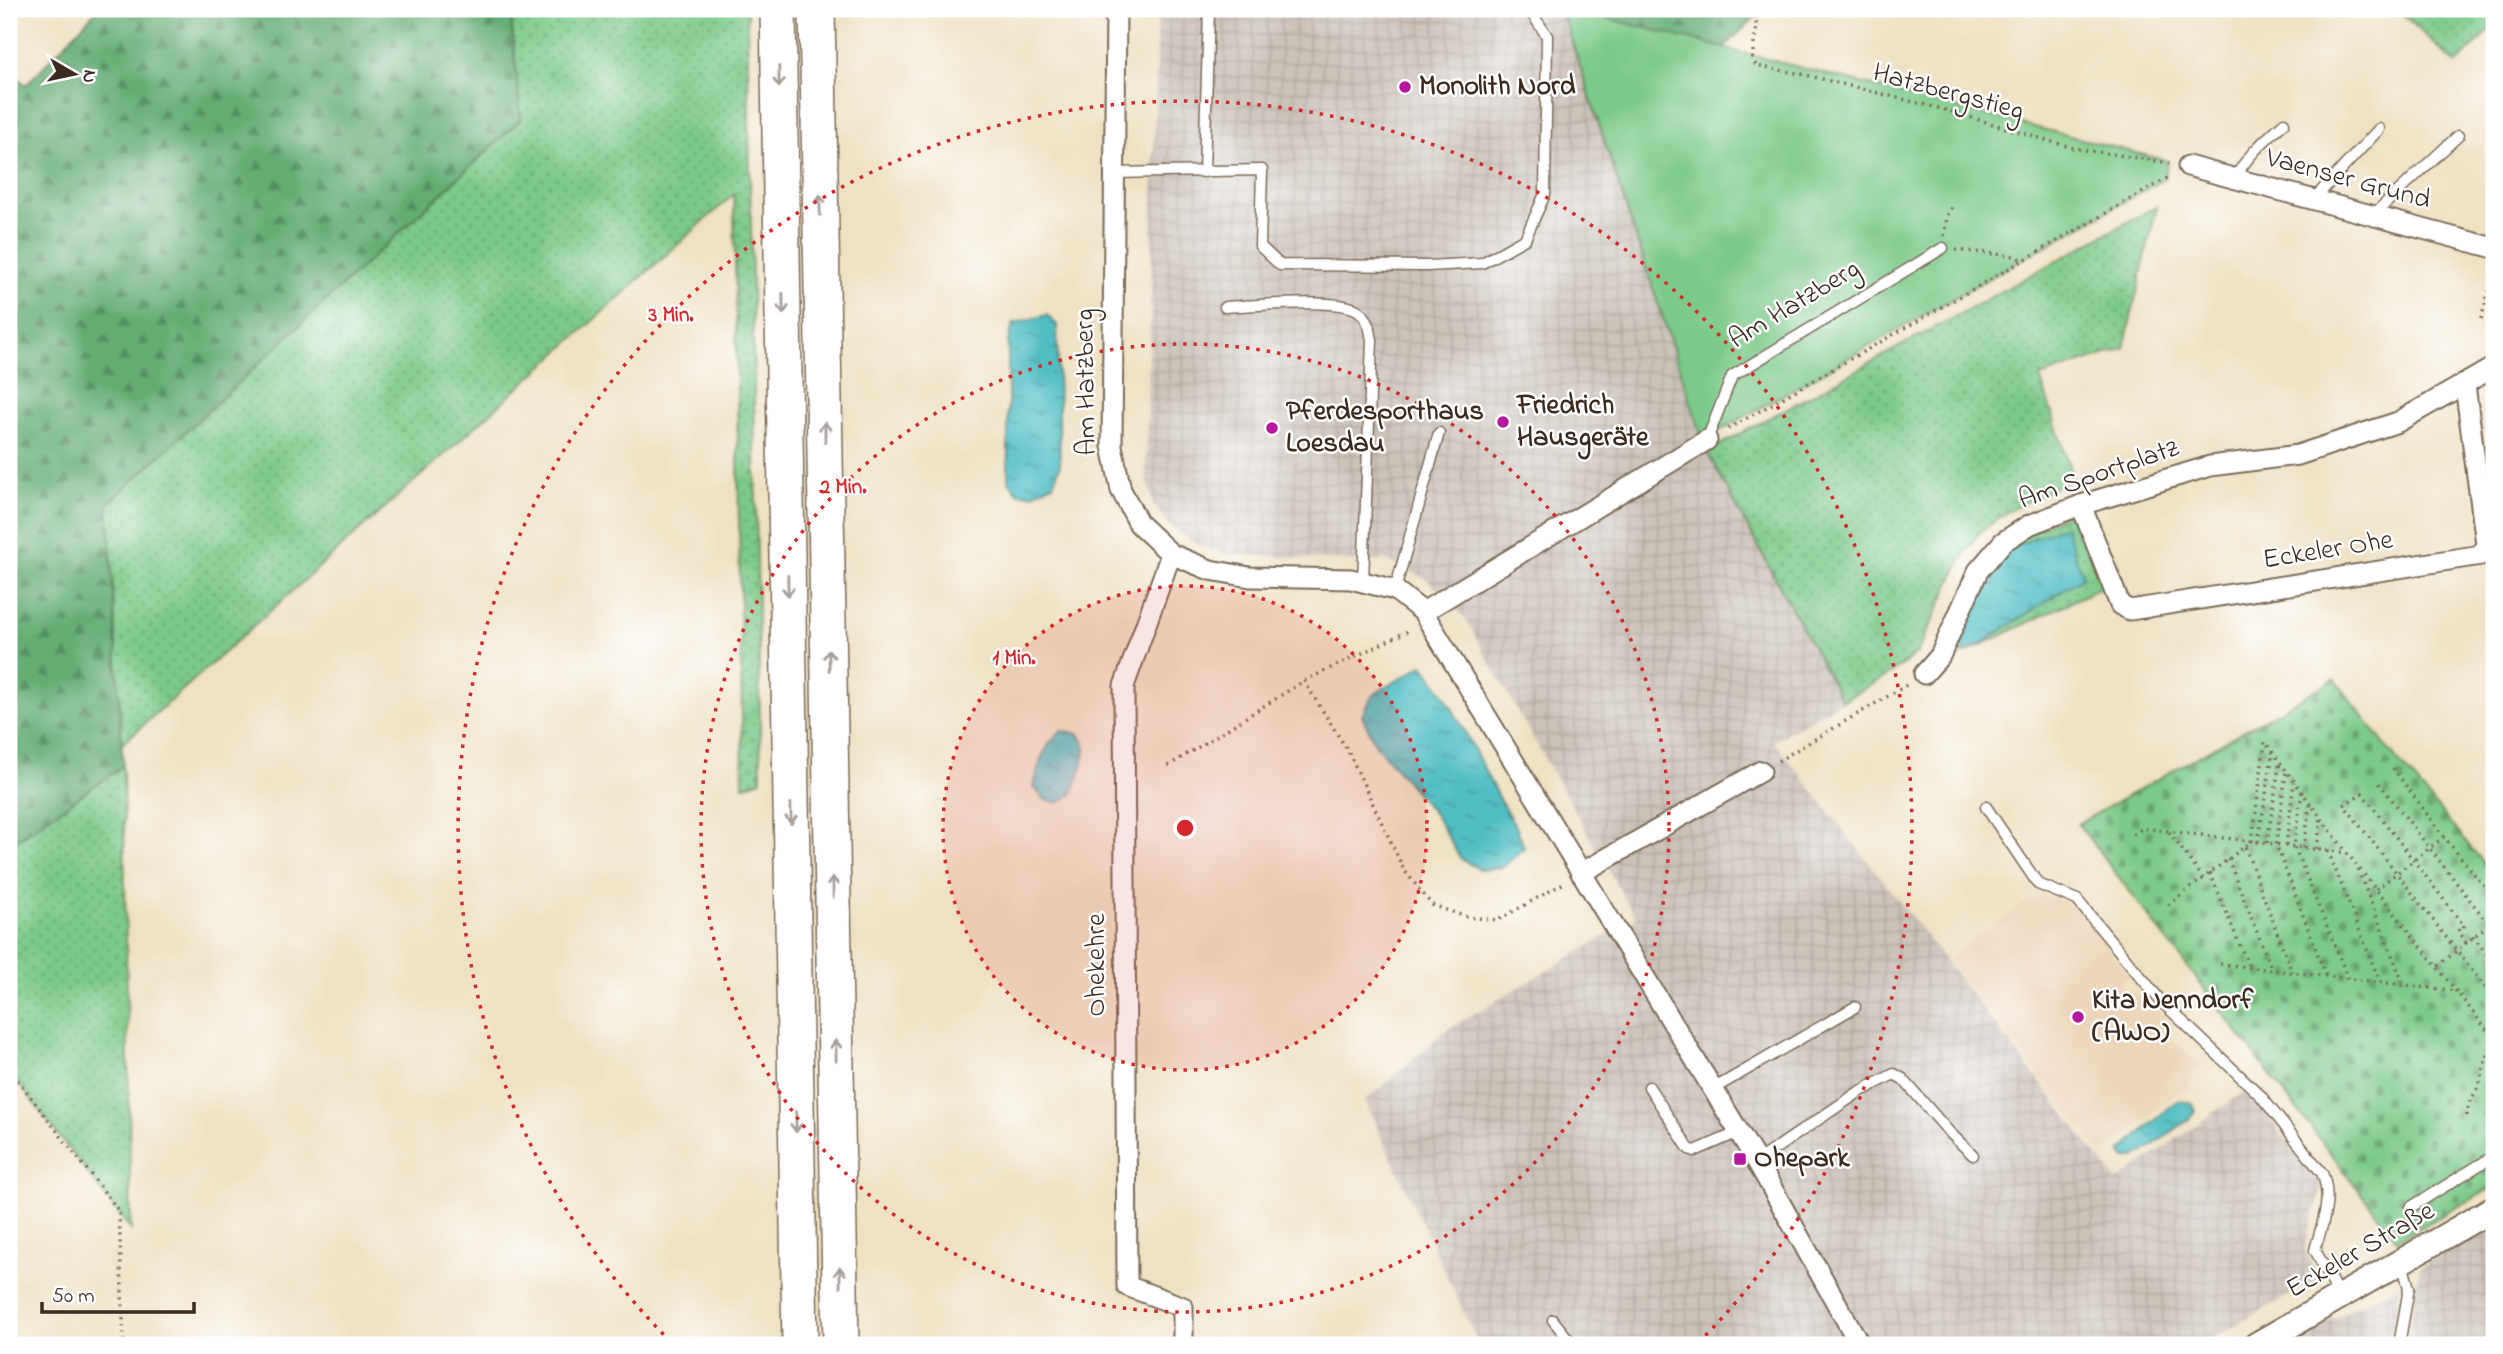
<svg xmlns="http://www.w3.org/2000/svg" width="2503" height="1354" font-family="'Indie Flower',sans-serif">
  <defs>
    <pattern id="industrial-grid" width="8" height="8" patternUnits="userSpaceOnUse" patternTransform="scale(1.75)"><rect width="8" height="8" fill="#ccc2b9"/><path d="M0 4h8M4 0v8" fill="none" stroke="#b0a79f"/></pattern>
    <pattern id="grass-dots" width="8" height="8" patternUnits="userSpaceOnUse" patternTransform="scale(1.75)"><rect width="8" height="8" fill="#7cc988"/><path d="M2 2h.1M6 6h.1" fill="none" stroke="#67a36f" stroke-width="1.8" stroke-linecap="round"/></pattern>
    <pattern id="forest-firs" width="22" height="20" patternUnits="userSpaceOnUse" patternTransform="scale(1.75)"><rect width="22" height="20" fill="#65ad74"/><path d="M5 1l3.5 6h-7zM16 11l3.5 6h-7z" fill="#548d5f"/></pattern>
    <pattern id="cemetery-stones" width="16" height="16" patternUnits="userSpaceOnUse" patternTransform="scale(1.75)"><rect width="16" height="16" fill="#7cc988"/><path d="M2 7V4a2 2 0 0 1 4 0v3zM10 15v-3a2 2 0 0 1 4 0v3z" fill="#67a36f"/></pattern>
    <pattern id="water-ripples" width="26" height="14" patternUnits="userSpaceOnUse" patternTransform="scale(1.75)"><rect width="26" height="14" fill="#50bec4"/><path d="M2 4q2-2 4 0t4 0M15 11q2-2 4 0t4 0" fill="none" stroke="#449b9f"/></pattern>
  </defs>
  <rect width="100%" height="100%" fill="#fff"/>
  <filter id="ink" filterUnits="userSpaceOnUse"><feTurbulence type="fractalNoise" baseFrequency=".0143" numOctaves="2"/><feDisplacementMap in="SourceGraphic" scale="14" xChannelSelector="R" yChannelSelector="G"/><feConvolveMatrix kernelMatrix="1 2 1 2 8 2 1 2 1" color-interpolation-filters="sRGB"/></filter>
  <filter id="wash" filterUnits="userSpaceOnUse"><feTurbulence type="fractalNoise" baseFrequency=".00686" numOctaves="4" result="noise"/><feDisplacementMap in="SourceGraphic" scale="28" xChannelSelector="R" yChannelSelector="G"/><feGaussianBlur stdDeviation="1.57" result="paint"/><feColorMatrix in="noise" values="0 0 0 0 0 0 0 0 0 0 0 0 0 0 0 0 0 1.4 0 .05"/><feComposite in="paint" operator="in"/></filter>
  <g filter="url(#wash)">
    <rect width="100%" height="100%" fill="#efe1c2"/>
    <path fill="#eed6bb" d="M2043,895L2075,907L2129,976L2119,984L2124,992L2127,990L2154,1006L2173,1027L2168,1035L2200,1065L2190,1077L2191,1090H2181L2102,1154L1947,959L2030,900Z"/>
    <g fill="url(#industrial-grid)">
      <path d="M1158,9H1561L1707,452L1842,701L1774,741L2117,1181L2245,1091L2267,1115L2322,1186L2304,1249L2319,1278L2202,1345H1479L1365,1101L1445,1031L1636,918L1464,617L1427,579L1385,560L1366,562L1227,554L1200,546L1171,527L1153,504L1146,476Z"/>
      <path d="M2494,1222V1345H2405L2420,1267Z"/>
      <path d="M2401,1284L2390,1345H2283L2400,1284Z"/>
    </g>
    <g fill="url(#grass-dots)" stroke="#5c7a53" stroke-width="2">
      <path d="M510,9H747L761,780L743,786L734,194L121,745L108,504L521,119Z"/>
      <path d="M2397,9H2494V25L2456,64Z"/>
      <path d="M2157,206L2124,348L2040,377L2073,478L2008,511L1977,535L1960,563L1917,653L1892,673L1842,701L1707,452Z"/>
      <path d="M2081,507L2110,583L1928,671L2004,544Z"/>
      <path d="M123,766L131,1230L9,1071V845Z"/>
    </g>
    <g fill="url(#forest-firs)" stroke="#506c49" stroke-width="2">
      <path d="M98,9H510L521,119L108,504L123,766L9,845V568L14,548L9,538V71L26,85Z"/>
      <path d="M1570,9H1763L1724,48Z"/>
    </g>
    <path fill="url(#cemetery-stones)" stroke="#5c7a53" stroke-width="2" d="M2335,679L2388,749L2494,875V1187L2397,1240L2078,824Z"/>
    <path fill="#7cc988" stroke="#5c7a53" stroke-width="2" d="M1561,9H1570L2168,161L2164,179L1703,440Z"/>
    <g fill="url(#water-ripples)" stroke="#467471" stroke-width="2">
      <path d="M1047,315L1057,325L1060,466L1053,484L1033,494L1018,493L1008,480V342L1014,323Z"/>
      <path d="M2065,526L2083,577L1967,653L1957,638L1983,574L2001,551Z"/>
      <path d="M1423,665C1453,703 1473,748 1495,791C1505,813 1518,824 1524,848L1503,867L1481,870L1461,859L1435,815L1376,745L1362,716L1373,695Z"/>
      <path d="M1061,731L1079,734L1086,746L1082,767L1072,794L1058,803L1044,799L1034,787C1039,762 1042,749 1061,731Z"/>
      <path d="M2178,1101L2193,1103L2195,1110L2188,1120L2135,1158H2125L2121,1151L2167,1109Z"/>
    </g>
  </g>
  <g filter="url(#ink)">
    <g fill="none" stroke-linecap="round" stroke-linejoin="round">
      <defs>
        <g id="service">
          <path d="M1204,172L1209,9"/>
          <path d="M1115,173L1262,170L1260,246L1280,265L1428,266L1482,263L1525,239L1545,194L1547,36L1529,9"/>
          <path d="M2235,179C2246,156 2265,140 2284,123"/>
          <path d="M2314,199L2379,129"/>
          <path d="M2373,215L2458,136"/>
          <path d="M1225,307C1252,306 1339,297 1359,311C1369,319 1370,329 1372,340L1363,582"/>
          <path d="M1707,440L1732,376L1943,248"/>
          <path d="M1395,590L1439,433"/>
          <path d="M1986,807L2038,884L2077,900L2160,1000L2260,1095L2322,1173C2333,1199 2322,1224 2315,1250L2340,1297"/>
          <path d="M1649,1087L1689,1149L1695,1151L1739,1132"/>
          <path d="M1713,1089L1855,1007"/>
          <path d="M1757,1161L1859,1092L1894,1074L1903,1079L1949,1132L1973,1155"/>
          <path d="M2411,1207L2494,1156"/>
          <path d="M1553,1320L1573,1345"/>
          <path d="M2399,1345L2409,1288L2402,1263"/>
        </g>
        <g id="minor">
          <path d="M1116,9L1112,446L1121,490L1139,524L1171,554L1210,570L1250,577L1351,579L1395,590L1423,612L1759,1165L1860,1345"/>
          <path d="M2188,166L2494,248"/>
          <path d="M2081,505L2120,605L2130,610L2481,555L2486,544L2465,385"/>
          <path d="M1171,554L1124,686L1127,1286L1183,1307V1345"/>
          <path d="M1423,612L1707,440"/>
          <path d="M1924,674L1940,656L1978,571L2003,542L2029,525L2081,505L2210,466L2298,455L2398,422L2494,367"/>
          <path d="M1581,873L1761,771"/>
        </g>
        <path id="tertiary" d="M2256,1345L2494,1208"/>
        <g id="motorway">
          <path d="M778,9L800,1345"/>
          <path d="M817,9L841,1345"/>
        </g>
      </defs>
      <use href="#service" stroke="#7a6a57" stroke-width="13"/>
      <use href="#minor" stroke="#7a6a57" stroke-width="23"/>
      <use href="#tertiary" stroke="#7a6a57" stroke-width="28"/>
      <use href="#motorway" stroke="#7a6a57" stroke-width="38"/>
      <g stroke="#7a6a57" stroke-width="3.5" stroke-dasharray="2 5" stroke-linecap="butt">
        <path d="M1752,9L1757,26L1752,57L1756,66L1802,74L1946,110L2073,148L2169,163"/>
        <path d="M1944,236L1947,216L1953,204"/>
        <path d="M1956,250L2015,256L2022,260"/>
        <path d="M2481,319L2490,287L2494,280"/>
        <path d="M1728,429L2171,176"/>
        <path d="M1304,681L1348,751L1404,870L1432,905L1467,917L1498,920L1564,883"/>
        <path d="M1778,761L1910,683"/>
        <path d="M1168,766L1304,681L1406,632L1410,627"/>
        <path d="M2393,768L2444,837L2494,898"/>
        <path d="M2286,773L2276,844L2326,976"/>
        <path d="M2379,783L2494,931"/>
        <path d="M2302,792L2294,846L2348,978"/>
        <path d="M2169,832L2203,878"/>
        <path d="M2133,834L2143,828L2347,853"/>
        <path d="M2258,842L2273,752"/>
        <path d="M2267,843L2280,761"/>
        <path d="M2286,845L2294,782"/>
        <path d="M2245,847L2292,972"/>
        <path d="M2304,848L2310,802"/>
        <path d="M2317,849L2321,817"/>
        <path d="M2328,851L2380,982"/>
        <path d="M2228,859L2272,970"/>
        <path d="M2358,870L2404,985"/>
        <path d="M2210,873L2249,967"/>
        <path d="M2376,889L2444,837"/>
        <path d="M2168,905L2252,841L2265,742L2347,853L2494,1039"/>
        <path d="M2473,936L2494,963"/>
        <path d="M2466,943L2458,929L2464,926L2362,793L2344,805L2494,999"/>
        <path d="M2220,964L2457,991"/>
        <path d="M2438,966L2494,920"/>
        <path d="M9,1069L119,1211L124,1345"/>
        <path d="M2467,1116C2468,1099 2477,1094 2481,1079C2485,1066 2485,1053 2494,1042"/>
        <path d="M2220,1345L2237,1336"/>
      </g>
      <use href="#service" stroke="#fff" stroke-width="10"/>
      <use href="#minor" stroke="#fff" stroke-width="19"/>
      <use href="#tertiary" stroke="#fff" stroke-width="24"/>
      <use href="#motorway" stroke="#fff" stroke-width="35"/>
    </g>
    <defs><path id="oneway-shaft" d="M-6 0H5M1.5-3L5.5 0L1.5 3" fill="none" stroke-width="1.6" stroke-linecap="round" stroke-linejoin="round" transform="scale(1.75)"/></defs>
    <g stroke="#a79f9a">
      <use href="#oneway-shaft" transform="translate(779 77) rotate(89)"/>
      <use href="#oneway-shaft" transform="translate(820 205) rotate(-91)"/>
      <use href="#oneway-shaft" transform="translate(783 304) rotate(89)"/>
      <use href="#oneway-shaft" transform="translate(825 432) rotate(-91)"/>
      <use href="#oneway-shaft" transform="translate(788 586) rotate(89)"/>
      <use href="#oneway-shaft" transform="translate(829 660) rotate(-91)"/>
      <use href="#oneway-shaft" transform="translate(791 814) rotate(89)"/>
      <use href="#oneway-shaft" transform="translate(833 887) rotate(-91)"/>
      <use href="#oneway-shaft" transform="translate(836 1050) rotate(-91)"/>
      <use href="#oneway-shaft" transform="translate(796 1122) rotate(89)"/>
      <use href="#oneway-shaft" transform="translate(840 1277) rotate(-91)"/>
    </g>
  </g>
  <circle cx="1185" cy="828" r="242" fill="#d62828" fill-opacity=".12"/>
  <g fill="none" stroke="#d62828" stroke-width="3.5" stroke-dasharray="3.5 7">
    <circle cx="1185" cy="828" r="242"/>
    <circle cx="1185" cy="828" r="484"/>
    <path d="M671 1342A727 727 0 1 1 1699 1342"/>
  </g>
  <g fill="#b5179e" stroke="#fff" stroke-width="2.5">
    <circle cx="1405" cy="87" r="7"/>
    <circle cx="1503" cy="422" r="7"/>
    <circle cx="1272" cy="428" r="7"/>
    <circle cx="2078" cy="1017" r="7"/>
    <rect x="1733" y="1152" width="14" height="14" rx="3.5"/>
  </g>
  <g text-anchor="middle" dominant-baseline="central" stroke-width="5" stroke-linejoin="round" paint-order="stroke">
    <g font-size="28" font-weight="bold" fill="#3b2a1e" stroke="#fff" text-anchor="start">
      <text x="1419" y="87">Monolith Nord</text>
      <text x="1517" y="406">Friedrich<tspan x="1517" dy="32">Hausgeräte</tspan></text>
      <text x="1286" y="412">Pferdesporthaus<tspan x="1286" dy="32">Loesdau</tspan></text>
      <text x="2092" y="1001">Kita Nenndorf<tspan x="2092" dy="32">(AWO)</tspan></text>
      <text x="1754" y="1159">Ohepark</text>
    </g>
    <g font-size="28" fill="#3b2a1e" stroke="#fff">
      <text transform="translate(1948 93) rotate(15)">Hatzbergstieg</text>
      <text transform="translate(2348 180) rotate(15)">Vaenser Grund</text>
      <text transform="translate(1795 305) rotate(-31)">Am Hatzberg</text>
      <text transform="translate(1087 382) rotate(-91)">Am Hatzberg</text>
      <text transform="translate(2099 475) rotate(-19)">Am Sportplatz</text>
      <text transform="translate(2328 551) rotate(-9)">Eckeler Ohe</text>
      <text transform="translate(1097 965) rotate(-90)">Ohekehre</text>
      <text transform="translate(2361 1251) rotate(-30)">Eckeler Straße</text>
    </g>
  </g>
  <circle cx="1185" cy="828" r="10" fill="#d62828" stroke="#fff" stroke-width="3.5"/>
  <g font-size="21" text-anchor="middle" font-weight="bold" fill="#d62828" stroke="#fff" stroke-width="5" stroke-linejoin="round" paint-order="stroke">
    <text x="671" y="321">3 Min.</text>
    <text x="843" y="493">2 Min.</text>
    <text x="1014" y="664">1 Min.</text>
  </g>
  <rect width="2503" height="1354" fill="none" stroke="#fff" stroke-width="35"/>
  <g transform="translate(74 74) rotate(99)" stroke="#ffffff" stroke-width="5" paint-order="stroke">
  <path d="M0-5L12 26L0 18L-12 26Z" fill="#3b2a1e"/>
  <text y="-10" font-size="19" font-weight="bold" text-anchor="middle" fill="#3b2a1e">N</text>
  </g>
  <path d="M42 1302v10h152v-10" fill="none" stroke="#3b2a1e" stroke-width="3.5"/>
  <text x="52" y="1302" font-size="21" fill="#3b2a1e" stroke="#ffffff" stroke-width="5" paint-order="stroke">50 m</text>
</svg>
